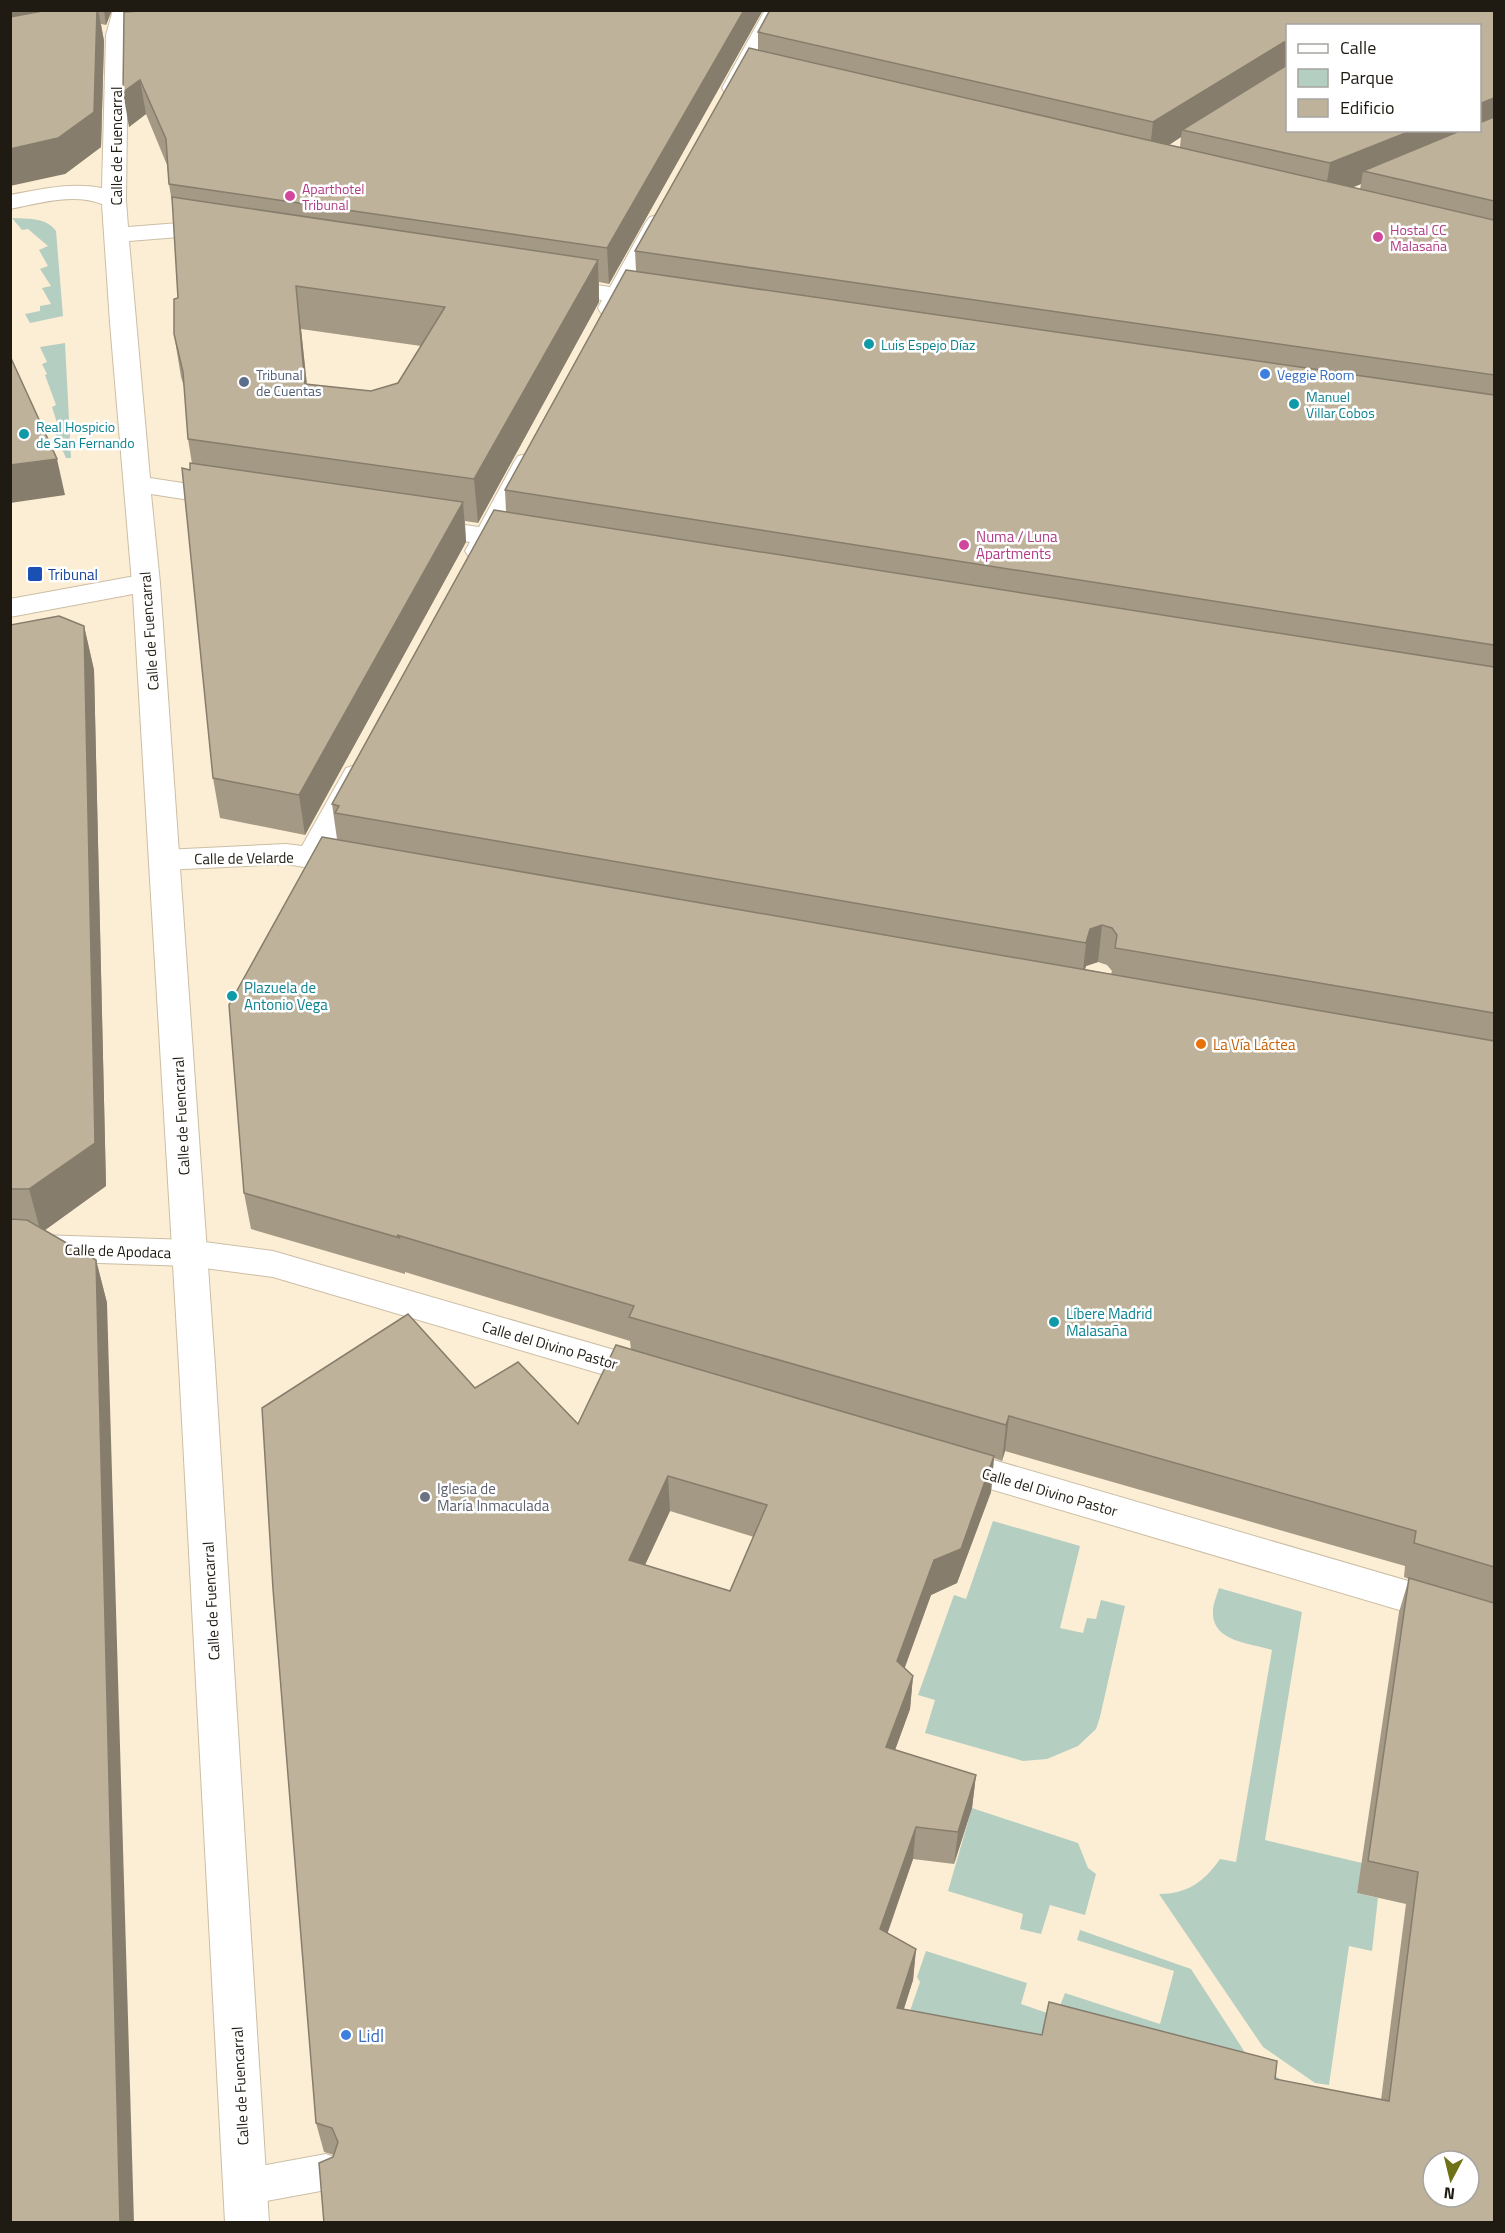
<svg xmlns="http://www.w3.org/2000/svg" width="1505" height="2233" font-family="'Titillium Web',sans-serif">
  <rect width="100%" height="100%" fill="#fceed4"/>
  <g fill="#b5cec2">
    <path d="M12,218C28,219 46,217 56,231L63,316L30,323L25,314L40,311V306L51,304L42,288L51,286L40,269L48,266L39,250L48,246L28,229L22,230Z"/>
    <path d="M65,343L71,458H66L54,431L59,429L52,407L56,405L45,375L47,374L42,364L47,362L40,347Z"/>
    <path d="M993,1521L1080,1546L1060,1628L1083,1633L1087,1618L1096,1619L1101,1600L1125,1606L1100,1717L1096,1729L1078,1746L1047,1759L1023,1761L925,1733L935,1700L918,1695L954,1595L966,1599Z"/>
    <path d="M1219,1588L1302,1612L1265,1840L1362,1863L1357,1893L1378,1898L1372,1951L1349,1946L1329,2085L1315,2083L1263,2047L1159,1894C1187,1894 1204,1882 1220,1859L1236,1862L1272,1650C1251,1643 1211,1642 1213,1611C1213,1604 1217,1595 1219,1588Z"/>
    <path d="M972,1808L1078,1843L1088,1868L1096,1874L1085,1915L1050,1905L1041,1934L1020,1929L1023,1914L948,1891Z"/>
    <path d="M1080,1930L1191,1969L1248,2057L1313,2102L1037,2066L902,2034L920,1982L917,1977L926,1951L1027,1983L1021,2004L1056,2016L1065,1993L1160,2024L1174,1971L1077,1940Z"/>
  </g>
  <g fill="none" stroke-linecap="round" stroke-linejoin="round">
    <defs>
      <path id="service" d="M326,2154L339,2159L344,2172L339,2185L326,2190L245,2205L232,2200L227,2187L232,2174L245,2169Z"/>
      <g id="minor">
        <path d="M113,10H135L128,35L126,200L128,227L179,223L227,231L231,236L227,241L219,243L179,237L129,241L150,478L228,490L237,492L241,498L237,504L228,506L151,494L160,583L156,589L146,592L136,589L132,583L110,323L102,204C73,193 40,203 10,209V195C42,189 71,182 102,188L106,35Z"/>
        <path d="M765,10H787L741,93L733,95L725,93L722,88Z"/>
        <path d="M658,215L666,217L670,222L632,290L664,296L667,301L664,306L655,308L625,304L619,313L610,315L601,313L598,308L602,300L546,291L543,286L546,281L555,279L610,287L646,222L650,217Z"/>
        <path d="M527,454L536,456L540,462L504,530L535,535L539,541L535,547L525,549L496,545L489,557L479,559L469,557L465,551L470,542L412,533L409,527L412,521L422,519L479,527L514,462L518,456Z"/>
        <path d="M356,765L366,768L371,775L330,851L364,858L368,865L364,872L353,875L286,864L164,870L153,867L149,860L153,853L164,850L286,844L302,846L346,768Z"/>
        <path d="M10,1234L189,1240L273,1251L649,1360L662,1364L667,1374L662,1384L649,1388L273,1277L189,1266L10,1260Z"/>
        <path d="M949,1447L1494,1606V1638L936,1473L931,1462L936,1451Z"/>
      </g>
      <path id="tertiary" d="M146,574L156,577L160,583L215,1366L269,2222H225L179,1366L133,594L10,617V599Z"/>
    </defs>
    <use href="#service" stroke="#ccbea5" stroke-width="2"/>
    <use href="#minor" stroke="#ccbea5" stroke-width="2"/>
    <use href="#tertiary" stroke="#ccbea5" stroke-width="2"/>
    <use href="#service" fill="#fff" fill-rule="evenodd"/>
    <use href="#minor" fill="#fff" fill-rule="evenodd"/>
    <use href="#tertiary" fill="#fff" fill-rule="evenodd"/>
  </g>
  <g fill="#a49984" fill-rule="evenodd">
    <path d="M10,10H112L106,25L101,24L104,41L101,147L65,174Z"/>
    <path d="M129,10H763L609,284L599,282V302L478,523L465,521L466,542L305,835L220,818L213,778L190,470L192,464L188,439L185,390L181,377L174,334L178,298L173,209L169,184L167,165L146,114L129,127ZM301,329L421,346L398,383L371,391L307,384Z"/>
    <path d="M1494,10V2223L333,2157L334,2155L324,2152L316,2123L475,1388L578,1424L631,1350L630,1341L405,1272V1274L251,1229L244,1193L337,839L332,804L506,512L505,490L636,271L635,251L758,50V32ZM1287,26L1479,130H1287ZM1181,137L1180,147L1169,145ZM1361,184L1360,189L1353,187ZM1098,962L1107,965L1112,971L1111,974L1085,969L1086,966ZM1005,1451L1405,1566L1404,1577L1409,1579L1399,1612L1357,1893L1406,1904L1381,2100L904,2009L913,1980L916,1949L887,1933L913,1859L954,1864L972,1808L976,1775L895,1750L910,1709L913,1676L904,1668L931,1595L957,1583L991,1492L994,1458L1002,1461ZM670,1511L754,1537L730,1591L645,1565Z"/>
    <path d="M10,625L84,626L94,670L106,1186L45,1230L96,1260L107,1303L10,2223Z"/>
  </g>
  <g fill="#867d6c">
    <path d="M10,10H78L10,37Z"/>
    <path d="M97,10H98L104,41L101,147L65,174L10,186V149Z"/>
    <path d="M104,10H112L106,25Z"/>
    <path d="M744,10H763L609,284L607,248Z"/>
    <path d="M1284,42H1287V76L1182,130L1181,137L1149,158L1153,122Z"/>
    <path d="M140,80L146,114L129,127L123,92Z"/>
    <path d="M1494,98V130L1363,171L1361,184L1324,199L1330,163L1413,130H1479V104Z"/>
    <path d="M598,260L599,302L478,523L474,479Z"/>
    <path d="M296,286L301,329L311,427L305,384Z"/>
    <path d="M57,459L65,495L10,503V465Z"/>
    <path d="M463,502L466,542L305,835L299,795Z"/>
    <path d="M84,626L94,670L106,1186L41,1233L29,1189Z"/>
    <path d="M1102,925L1098,962L1086,966L1082,980L1086,943L1090,929Z"/>
    <path d="M96,1260L107,1303L134,2223H120Z"/>
    <path d="M1009,1416L1005,1451L1002,1461L1006,1425Z"/>
    <path d="M994,1456L991,1492L957,1583L931,1595L895,1695L897,1661L934,1560Z"/>
    <path d="M668,1476L670,1511L631,1595L629,1560Z"/>
    <path d="M913,1676L910,1709L884,1780L886,1747Z"/>
    <path d="M976,1775L972,1808L954,1864L958,1832Z"/>
    <path d="M916,1827L913,1859L878,1961L880,1929Z"/>
    <path d="M916,1949L913,1980L894,2039L897,2008Z"/>
  </g>
  <g fill="#bfb29a" stroke="#867d6c" stroke-width="1.5" fill-rule="evenodd">
    <path d="M48,10H97L94,112L58,138L10,149V17Z"/>
    <path d="M744,10L607,248L169,184L166,139L140,80L123,92L124,12L157,10Z"/>
    <path d="M770,10H1494V98L1479,104V26H1287V42H1284L1153,122L758,32Z"/>
    <path d="M749,48L1494,220V375L635,251Z"/>
    <path d="M1287,65V130H1413L1330,163L1182,130Z"/>
    <path d="M1494,117V201L1363,171L1462,130H1479V123Z"/>
    <path d="M172,197L598,260L474,479L188,439L183,372L174,334V299L178,298ZM296,286L445,307L398,383L371,391L305,384Z"/>
    <path d="M626,270L1494,395V645L505,490Z"/>
    <path d="M10,356L57,459L10,465Z"/>
    <path d="M190,463L463,502L299,795L213,778L182,468L190,470Z"/>
    <path d="M494,510L1494,667V1013L1115,948L1117,935L1112,928L1102,925L1090,929L1086,943L335,813L339,806L332,804Z"/>
    <path d="M59,616L84,626L95,1143L29,1189H10V625Z"/>
    <path d="M322,837L1494,1041V1567L1414,1543L1416,1531L1009,1416L1006,1425L629,1317L634,1306L397,1235L400,1238L244,1193L229,1005Z"/>
    <path d="M10,1219L27,1220L96,1260L120,2223H10Z"/>
    <path d="M408,1314L475,1388L518,1362L578,1424L616,1345L994,1456L961,1549L934,1560L897,1661L913,1676L886,1747L976,1775L958,1832L916,1827L880,1929L916,1949L897,2008L1042,2035L1049,2002L1277,2061L1275,2079L1389,2101L1418,1872L1368,1861L1409,1578L1494,1603V2223H324L319,2163L333,2157L338,2142L332,2128L316,2123L273,1589L262,1408ZM668,1476L767,1505L730,1591L629,1560ZM1433,2161H1469V2197H1433Z"/>
  </g>
  <g fill="#d1479c" stroke="#fff" stroke-width="2">
    <circle cx="290" cy="196" r="6"/>
    <circle cx="1378" cy="237" r="6"/>
    <circle cx="964" cy="545" r="6"/>
  </g>
  <g fill="#0f9aa8" stroke="#fff" stroke-width="2">
    <circle cx="869" cy="344" r="6"/>
    <circle cx="1294" cy="404" r="6"/>
    <circle cx="24" cy="434" r="6"/>
    <circle cx="232" cy="996" r="6"/>
    <circle cx="1054" cy="1322" r="6"/>
  </g>
  <g fill="#3f7fe0" stroke="#fff" stroke-width="2">
    <circle cx="1265" cy="374" r="6"/>
    <circle cx="346" cy="2035" r="6"/>
  </g>
  <circle fill="#5c6f8a" stroke="#fff" stroke-width="2" cx="244" cy="382" r="6"/>
  <rect fill="#1a4fb4" stroke="#fff" stroke-width="2" x="27" y="566" width="16" height="16" rx="3"/>
  <circle fill="#e8710a" stroke="#fff" stroke-width="2" cx="1201" cy="1044" r="6"/>
  <circle fill="#6b7280" stroke="#fff" stroke-width="2" cx="425" cy="1497" r="6"/>
  <g text-anchor="middle" dominant-baseline="central" stroke-width="5" stroke-linejoin="round" paint-order="stroke">
    <g font-size="14" fill="#b23c85" stroke="#fff" text-anchor="start">
      <text x="302" y="188">Aparthotel<tspan x="302" dy="16">Tribunal</tspan></text>
      <text x="1390" y="229">Hostal CC<tspan x="1390" dy="16">Malasaña</tspan></text>
    </g>
    <g font-size="14" fill="#0d838f" stroke="#fff" text-anchor="start">
      <text x="881" y="344">Luis Espejo Díaz</text>
      <text x="1306" y="396">Manuel<tspan x="1306" dy="16">Villar Cobos</tspan></text>
      <text x="36" y="426">Real Hospicio<tspan x="36" dy="16">de San Fernando</tspan></text>
    </g>
    <g font-size="14" fill="#4e5e75" stroke="#fff" text-anchor="start">
      <text x="256" y="374">Tribunal<tspan x="256" dy="16">de Cuentas</tspan></text>
    </g>
    <g font-size="14" fill="#366cbe" stroke="#fff" text-anchor="start">
      <text x="1277" y="374">Veggie Room</text>
    </g>
    <g font-size="15" fill="#201b12" stroke="#fff">
      <text transform="translate(116 146) rotate(-90)">Calle de Fuencarral</text>
      <text transform="translate(149 631) rotate(-94)">Calle de Fuencarral</text>
      <text transform="translate(244 858) rotate(-1)">Calle de Velarde</text>
      <text transform="translate(181 1116) rotate(-93)">Calle de Fuencarral</text>
      <text transform="translate(118 1251) rotate(2)">Calle de Apodaca</text>
      <text transform="translate(550 1345) rotate(16)">Calle del Divino Pastor</text>
      <text transform="translate(1050 1492) rotate(16)">Calle del Divino Pastor</text>
      <text transform="translate(211 1601) rotate(-93)">Calle de Fuencarral</text>
      <text transform="translate(240 2086) rotate(-93)">Calle de Fuencarral</text>
    </g>
    <g font-size="15" fill="#b23c85" stroke="#fff" text-anchor="start">
      <text x="976" y="536">Numa / Luna<tspan x="976" dy="17">Apartments</tspan></text>
    </g>
    <g font-size="15" fill="#164399" stroke="#fff" text-anchor="start">
      <text x="48" y="574">Tribunal</text>
    </g>
    <g font-size="15" fill="#0d838f" stroke="#fff" text-anchor="start">
      <text x="244" y="987">Plazuela de<tspan x="244" dy="17">Antonio Vega</tspan></text>
      <text x="1066" y="1313">Líbere Madrid<tspan x="1066" dy="17">Malasaña</tspan></text>
    </g>
    <g font-size="15" fill="#c56008" stroke="#fff" text-anchor="start">
      <text x="1213" y="1044">La Vía Láctea</text>
    </g>
    <g font-size="15" fill="#5b616d" stroke="#fff" text-anchor="start">
      <text x="437" y="1488">Iglesia de<tspan x="437" dy="17">María Inmaculada</tspan></text>
    </g>
    <g font-size="18" fill="#366cbe" stroke="#fff" text-anchor="start">
      <text x="358" y="2035">Lidl</text>
    </g>
  </g>
  <rect width="1505" height="2233" fill="none" stroke="#201b12" stroke-width="24"/>
  <rect x="1286" y="24" width="195" height="108" fill="#ffffff" stroke="#a6a4a0" stroke-width="1.5"/>
  <rect x="1298" y="44" width="30" height="9" fill="#ffffff" stroke="#a6a4a0" stroke-width="1.5"/>
  <text x="1340" y="54" font-size="18" fill="#201b12">Calle</text>
  <rect x="1298" y="69" width="30" height="18" fill="#b5cec2" stroke="#a6a4a0" stroke-width="1.5"/>
  <text x="1340" y="84" font-size="18" fill="#201b12">Parque</text>
  <rect x="1298" y="99" width="30" height="18" fill="#bfb29a" stroke="#a6a4a0" stroke-width="1.5"/>
  <text x="1340" y="114" font-size="18" fill="#201b12">Edificio</text>
  <g transform="translate(1451 2179) rotate(187)"><circle r="28" fill="#ffffff" stroke="#a6a4a0" stroke-width="1.5"/>
  <path d="M0-4.5L10 22L0 15L-10 22Z" fill="#6f7116"/>
  <text y="-9" font-size="16" font-weight="bold" text-anchor="middle" fill="#201b12">N</text>
  </g>
</svg>
